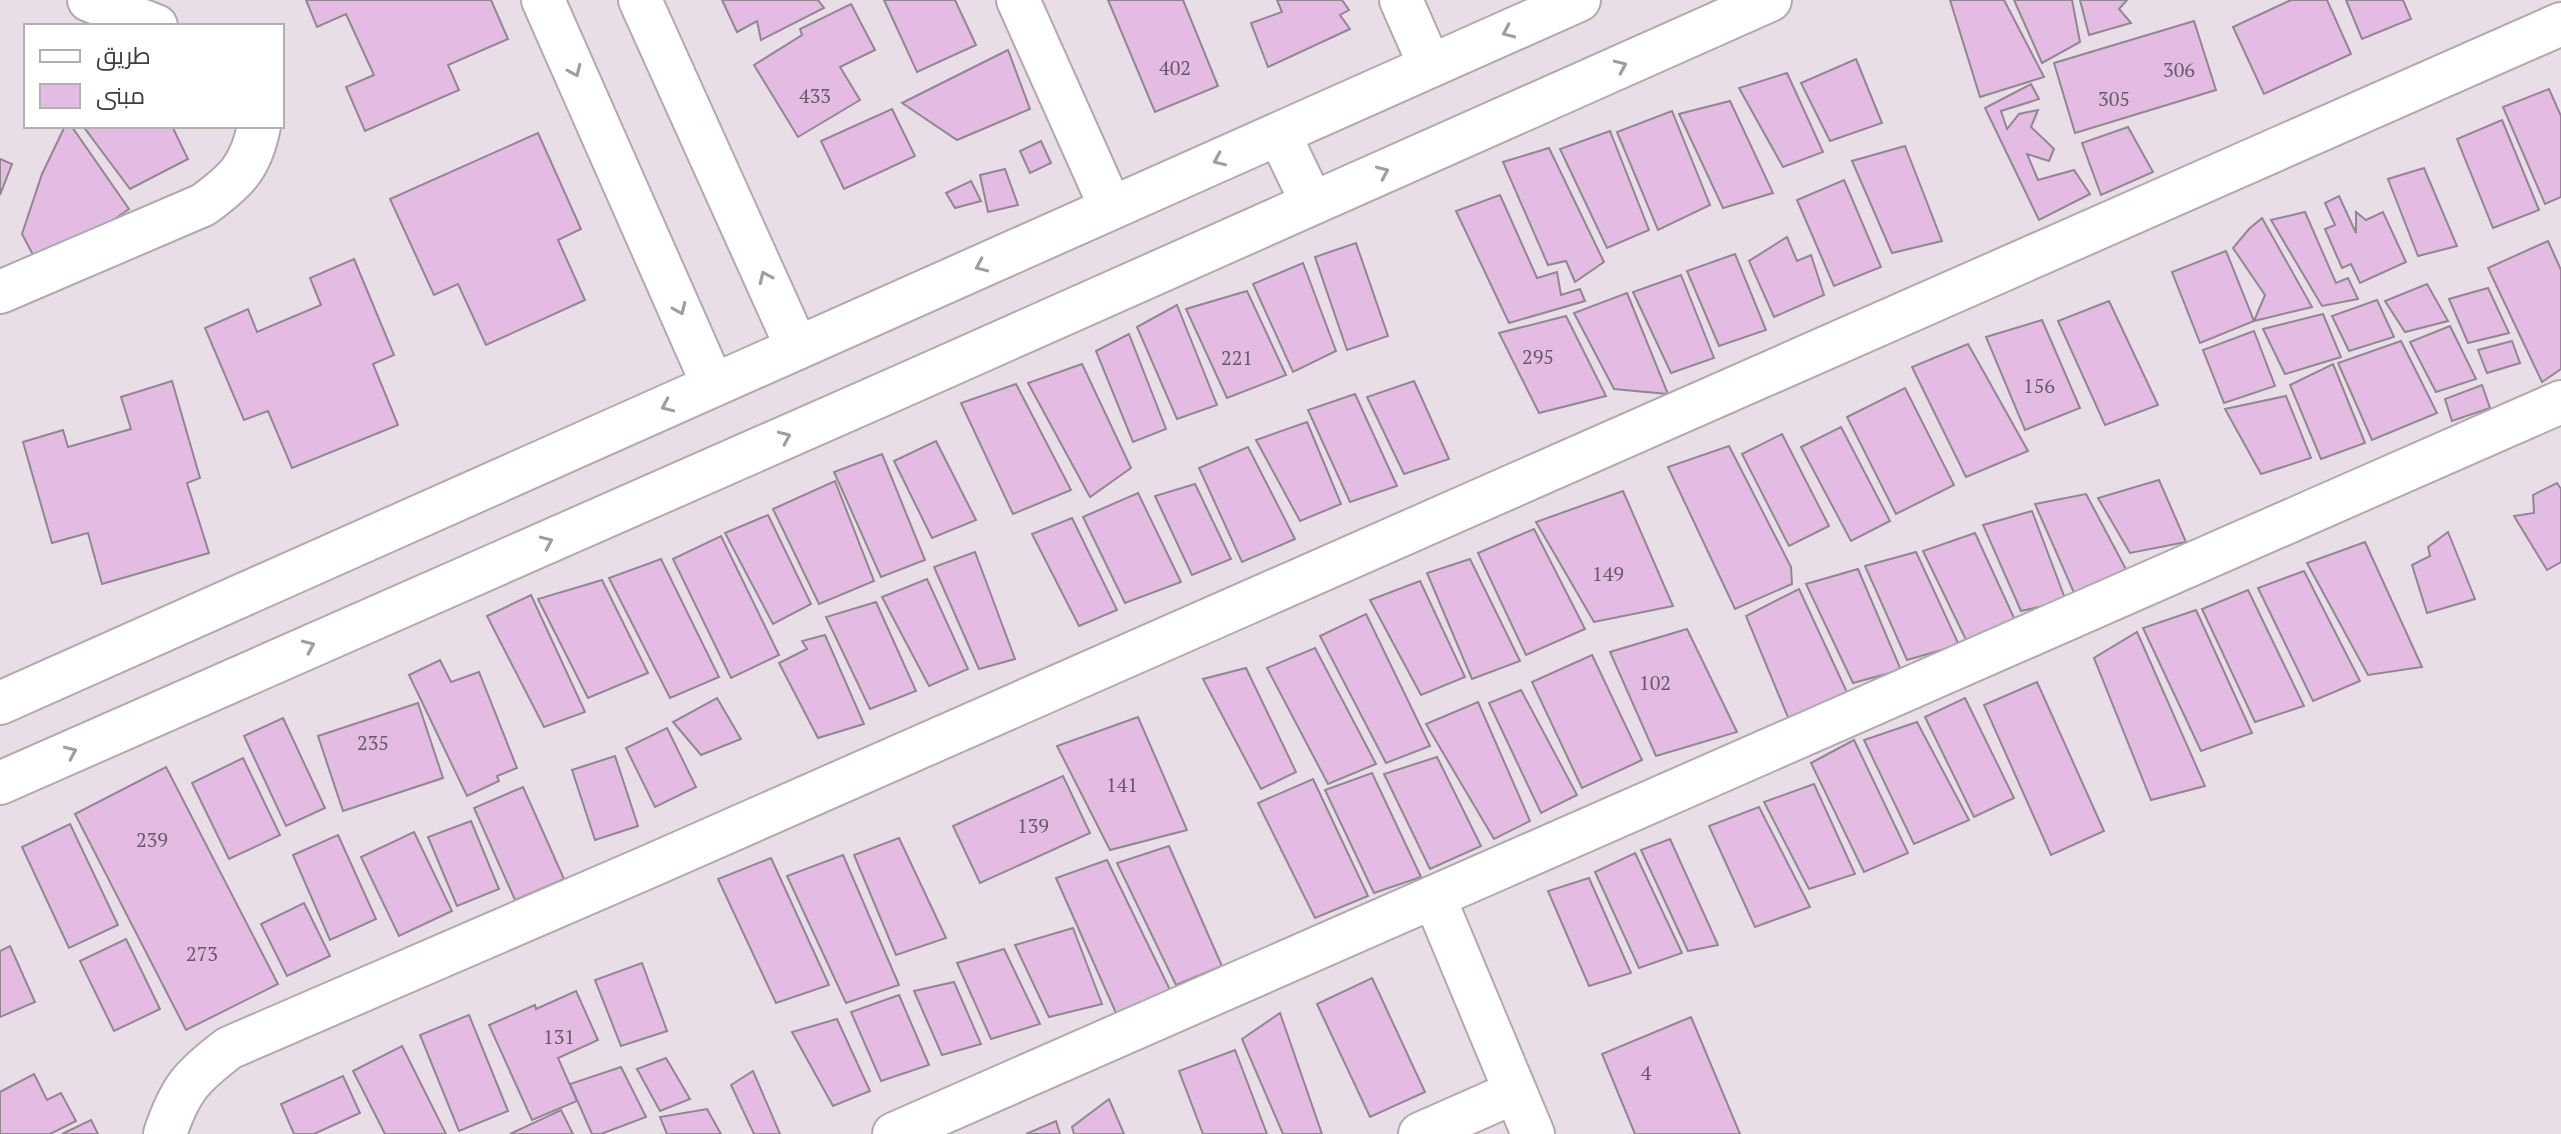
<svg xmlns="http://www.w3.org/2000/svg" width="2561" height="1134" font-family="'PT Serif',Cairo,serif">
  <rect width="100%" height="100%" fill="#e9dee8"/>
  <g fill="#e4bbe3" stroke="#918790" stroke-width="2">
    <path d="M306,0H491L508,39L448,65L459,90L365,131L346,87L374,75L346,14L317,27Z"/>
    <path d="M722,0H818L824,8L761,40L757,21L737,32Z"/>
    <path d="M884,0H955L976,45L917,72Z"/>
    <path d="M1108,0H1183L1218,86L1155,112Z"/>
    <path d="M1277,0H1342L1349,10L1340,15L1350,29L1268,67L1251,23L1282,12Z"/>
    <path d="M1950,0H2004L2044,77L1980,97Z"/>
    <path d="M2014,0H2072L2080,42L2042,63Z"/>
    <path d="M2080,0H2127L2119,9L2131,23L2089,35Z"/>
    <path d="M2291,0H2327L2351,54L2264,94L2233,27Z"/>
    <path d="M2346,0H2403L2411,19L2362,39Z"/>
    <path d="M851,4L875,50L840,67L860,100L798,137L754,65L802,35L800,29Z"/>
    <path d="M2194,21L2216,90L2075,133L2054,63Z"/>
    <path d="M1008,50L1030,109L957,140L902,103Z"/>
    <path d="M1856,59L1882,123L1830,141L1801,83Z"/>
    <path d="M1787,73L1823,152L1783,167L1739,88Z"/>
    <path d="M2031,84L2039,99L2001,111L2007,129L2019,114L2038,110L2031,127L2054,149L2049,161L2027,154L2038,180L2074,170L2090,194L2039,220L1985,108Z"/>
    <path d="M2549,89L2561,116V197L2545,204L2503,107Z"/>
    <path d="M1730,101L1773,193L1723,208L1679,114Z"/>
    <path d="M892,109L915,156L844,189L821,141Z"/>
    <path d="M1672,111L1710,205L1658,230L1617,132Z"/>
    <path d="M2502,120L2539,210L2493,228L2457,139Z"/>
    <path d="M65,126L72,127L129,209L41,270L22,234L42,174Z"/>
    <path d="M83,126H172L188,159L130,189Z"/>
    <path d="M2128,127L2153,172L2101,195L2082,143Z"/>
    <path d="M1610,131L1649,230L1607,248L1560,149Z"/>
    <path d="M538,133L581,229L558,240L585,300L486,345L458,284L434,295L390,199Z"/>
    <path d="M1041,141L1051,163L1030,173L1020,151Z"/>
    <path d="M1905,146L1942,241L1892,253L1852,161Z"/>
    <path d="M1549,148L1604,262L1575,282L1566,261L1548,265L1503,162Z"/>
    <path d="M0,159L12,164L0,195Z"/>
    <path d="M2424,168L2457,246L2418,256L2388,179Z"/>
    <path d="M1005,169L1018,205L988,212L980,175Z"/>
    <path d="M1844,180L1881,267L1834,286L1797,200Z"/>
    <path d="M971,181L981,201L955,208L946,193Z"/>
    <path d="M1500,195L1537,278L1557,272L1561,295L1580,289L1585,301L1509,323L1456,211Z"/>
    <path d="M2339,196L2356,233V212L2366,220L2383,212L2406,262L2360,283L2351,264L2342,268L2325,229L2335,225L2325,203Z"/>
    <path d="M2305,212L2336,283L2348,278L2358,299L2322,306L2271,220Z"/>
    <path d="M2262,218L2312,307L2254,321L2265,295L2233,248L2249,229Z"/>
    <path d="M1787,237L1797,261L1811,255L1824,295L1774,317L1749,261Z"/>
    <path d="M2548,241L2561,270V369L2542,382L2488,268Z"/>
    <path d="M1356,243L1388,336L1347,350L1315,257Z"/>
    <path d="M2226,251L2254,321L2200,343L2172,272Z"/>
    <path d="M1735,254L1766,330L1719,346L1687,271Z"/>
    <path d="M354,259L394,355L373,364L398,425L292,468L268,411L244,420L205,328L248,309L257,332L321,305L310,278Z"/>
    <path d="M1303,263L1336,351L1293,372L1253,284Z"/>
    <path d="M1681,275L1714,358L1671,373L1633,292Z"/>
    <path d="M2427,284L2448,321L2405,332L2385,301Z"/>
    <path d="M2488,288L2509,333L2468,343L2449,299Z"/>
    <path d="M1247,291L1286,375L1227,398L1186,309Z"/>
    <path d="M1627,293L1668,394L1614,389L1574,313Z"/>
    <path d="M2377,300L2394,337L2349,351L2332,316Z"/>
    <path d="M2109,301L2158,405L2105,425L2058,321Z"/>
    <path d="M1177,305L1217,405L1177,419L1137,327Z"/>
    <path d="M2323,314L2341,357L2285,374L2263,329Z"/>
    <path d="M1566,316L1606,396L1539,413L1499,333Z"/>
    <path d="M2042,320L2080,408L2025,430L1986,337Z"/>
    <path d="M2450,326L2476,379L2436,392L2410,342Z"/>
    <path d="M2254,331L2275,386L2224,403L2203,350Z"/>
    <path d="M1129,334L1166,429L1133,442L1096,351Z"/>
    <path d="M2401,341L2437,413L2372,440L2338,363Z"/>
    <path d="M2512,341L2520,363L2487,373L2478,350Z"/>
    <path d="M1968,344L2028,451L1966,477L1912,367Z"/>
    <path d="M1082,364L1131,468L1090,497L1028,383Z"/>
    <path d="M2333,364L2365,443L2321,459L2290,385Z"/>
    <path d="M172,381L200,478L187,483L209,553L102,584L88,533L52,543L23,442L63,430L68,447L131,429L121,397Z"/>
    <path d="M1414,381L1449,459L1404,474L1367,397Z"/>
    <path d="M1016,384L1071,490L1013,514L961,403Z"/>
    <path d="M2482,385L2490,408L2452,421L2445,399Z"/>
    <path d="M1905,388L1954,485L1896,514L1847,417Z"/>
    <path d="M1355,394L1397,486L1350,502L1308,410Z"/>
    <path d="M2286,396L2311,458L2261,474L2225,409Z"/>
    <path d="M1307,422L1341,504L1300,521L1256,440Z"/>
    <path d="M1841,427L1890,521L1851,541L1801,447Z"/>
    <path d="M1782,434L1829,526L1789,546L1742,454Z"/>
    <path d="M936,441L976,520L932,538L894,461Z"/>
    <path d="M1729,446L1791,567L1792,584L1735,609L1668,467Z"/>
    <path d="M1248,447L1295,539L1242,562L1199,468Z"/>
    <path d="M882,454L925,560L881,577L834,472Z"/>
    <path d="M2159,480L2186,542L2130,553L2098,498Z"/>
    <path d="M835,481L874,581L819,604L773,509Z"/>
    <path d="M2557,483L2561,489V562L2547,570L2514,516L2534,513L2533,495Z"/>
    <path d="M1195,484L1231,559L1192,575L1155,496Z"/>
    <path d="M1623,491L1673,606L1594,622L1536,522Z"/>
    <path d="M1138,493L1181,582L1125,603L1083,517Z"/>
    <path d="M2086,494L2128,573L2075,595L2035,504Z"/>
    <path d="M2032,511L2066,601L2021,611L1983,525Z"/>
    <path d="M768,515L811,604L773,624L725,533Z"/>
    <path d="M1072,518L1117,610L1079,626L1032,534Z"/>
    <path d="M1534,529L1585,629L1526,655L1478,553Z"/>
    <path d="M2448,532L2475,599L2427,613L2412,565L2430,556L2428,547Z"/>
    <path d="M1975,533L2015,620L1968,644L1923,551Z"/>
    <path d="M721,536L779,655L731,678L673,559Z"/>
    <path d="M2365,542L2422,667L2368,675L2307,563Z"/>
    <path d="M975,552L1015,659L979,669L934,567Z"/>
    <path d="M1916,552L1959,645L1907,660L1865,566Z"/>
    <path d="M661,559L719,677L670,698L609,578Z"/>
    <path d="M1470,559L1520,661L1472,679L1427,573Z"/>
    <path d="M1858,569L1901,670L1853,683L1806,584Z"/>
    <path d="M2304,571L2360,681L2313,701L2258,588Z"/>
    <path d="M927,579L968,669L929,686L882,597Z"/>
    <path d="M602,580L648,673L588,698L538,599Z"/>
    <path d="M1420,581L1465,677L1421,695L1370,600Z"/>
    <path d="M1799,589L1852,703L1792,727L1746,616Z"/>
    <path d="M2248,590L2304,706L2255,722L2202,609Z"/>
    <path d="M531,595L585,712L544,727L487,616Z"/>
    <path d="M876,602L916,691L870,709L826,617Z"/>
    <path d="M2196,610L2252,733L2201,751L2143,628Z"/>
    <path d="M1366,614L1430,746L1386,763L1320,636Z"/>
    <path d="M1687,629L1737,732L1656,756L1610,652Z"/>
    <path d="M2137,632L2205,786L2151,800L2094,658Z"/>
    <path d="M825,635L864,724L818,738L779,663L807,649L802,641Z"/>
    <path d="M1315,648L1376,764L1328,784L1267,668Z"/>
    <path d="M1592,655L1642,760L1582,788L1532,682Z"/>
    <path d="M440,660L451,682L479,672L517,768L497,776L499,781L467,796L409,675Z"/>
    <path d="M1246,668L1296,772L1261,789L1203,679Z"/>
    <path d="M2037,682L2104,831L2051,855L1984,705Z"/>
    <path d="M1521,690L1577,795L1541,813L1489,703Z"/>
    <path d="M717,698L741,739L701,755L673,722Z"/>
    <path d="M1965,698L2014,798L1974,817L1925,717Z"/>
    <path d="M1478,702L1530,821L1494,839L1426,724Z"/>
    <path d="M418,703L443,778L343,811L318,736Z"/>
    <path d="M1138,717L1187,830L1110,850L1057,746Z"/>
    <path d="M283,718L325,808L286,826L244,736Z"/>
    <path d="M1917,722L1969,820L1914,844L1864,740Z"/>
    <path d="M667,728L696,787L655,807L626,748Z"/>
    <path d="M1854,740L1908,853L1864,872L1811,763Z"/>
    <path d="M615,756L638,826L595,840L572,770Z"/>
    <path d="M1437,757L1481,846L1430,869L1384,774Z"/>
    <path d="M243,758L280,835L229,859L192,783Z"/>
    <path d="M166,767L278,984L186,1030L75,814Z"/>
    <path d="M1372,773L1421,877L1374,893L1325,790Z"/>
    <path d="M1063,776L1090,833L980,883L953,826Z"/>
    <path d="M1313,779L1368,896L1315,918L1258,803Z"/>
    <path d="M1814,784L1855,874L1809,889L1764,802Z"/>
    <path d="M523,787L564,879L515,900L474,808Z"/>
    <path d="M1759,807L1810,907L1755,927L1709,826Z"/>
    <path d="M471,821L499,889L457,906L428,837Z"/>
    <path d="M70,824L118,925L69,948L22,847Z"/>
    <path d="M414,832L452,911L399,936L361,857Z"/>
    <path d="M338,835L376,919L330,940L293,855Z"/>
    <path d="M899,838L946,938L896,955L854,855Z"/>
    <path d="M1670,839L1718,945L1688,951L1641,850Z"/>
    <path d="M1169,846L1222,966L1176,985L1117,863Z"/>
    <path d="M1635,853L1682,953L1639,968L1595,872Z"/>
    <path d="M843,855L899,985L846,1003L787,876Z"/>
    <path d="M771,858L829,985L776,1003L718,879Z"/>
    <path d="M1107,860L1171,992L1116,1013L1056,878Z"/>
    <path d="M1589,878L1631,973L1589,986L1548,891Z"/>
    <path d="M304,903L330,956L287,976L261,924Z"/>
    <path d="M1073,928L1102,1004L1049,1017L1015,945Z"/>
    <path d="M126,939L160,1009L114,1031L80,961Z"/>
    <path d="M10,946L35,1002L0,1017V951Z"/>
    <path d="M1004,949L1040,1024L991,1039L957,963Z"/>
    <path d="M642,963L667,1031L621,1046L595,980Z"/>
    <path d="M1372,978L1425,1092L1370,1117L1317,1004Z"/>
    <path d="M954,982L981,1044L942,1055L914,991Z"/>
    <path d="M576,991L598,1040L558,1058L577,1101L532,1120L489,1025L535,1005L536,1009Z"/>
    <path d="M899,995L929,1065L881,1081L851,1012Z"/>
    <path d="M1280,1013L1322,1134H1283L1242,1039Z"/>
    <path d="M469,1015L508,1111L459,1131L420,1035Z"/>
    <path d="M1691,1017L1740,1134H1635L1602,1054Z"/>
    <path d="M837,1019L870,1091L833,1106L792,1032Z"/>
    <path d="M402,1046L446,1134H385L353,1071Z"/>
    <path d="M1235,1050L1267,1134H1203L1179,1071Z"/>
    <path d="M666,1058L690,1099L660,1111L637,1069Z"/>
    <path d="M621,1067L646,1117L601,1134H592L570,1084Z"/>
    <path d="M753,1071L780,1134H754L731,1085Z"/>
    <path d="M34,1074L47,1100L61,1093L76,1121L50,1134H0V1092Z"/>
    <path d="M343,1076L360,1113L314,1134H294L281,1104Z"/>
    <path d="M1109,1099L1124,1134H1074L1072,1127Z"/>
    <path d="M707,1109L721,1134H667L660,1117Z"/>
    <path d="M561,1110L573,1134H510Z"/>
    <path d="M91,1120L98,1134H62Z"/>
    <path d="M1056,1121L1060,1134H1026Z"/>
  </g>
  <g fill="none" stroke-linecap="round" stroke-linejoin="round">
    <defs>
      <g id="street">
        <path d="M89,0L156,26"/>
        <path d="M543,0L713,385"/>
        <path d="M640,0L797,348"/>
        <path d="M1018,0L1111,208"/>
        <path d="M1401,0L1430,66"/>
        <path d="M1279,134L1312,203"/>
        <path d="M0,292L203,205C236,181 251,167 259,126"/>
        <path d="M0,703L1579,0"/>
        <path d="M0,783L902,386L1770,0"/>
        <path d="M1434,897L1533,1134"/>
        <path d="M165,1134C180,1089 191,1077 229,1048L650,866L2561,24"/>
        <path d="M894,1134L2561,402"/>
        <path d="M1420,1134L1515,1092"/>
      </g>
    </defs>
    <use href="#street" stroke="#b2a8b1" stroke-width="46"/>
    <use href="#street" stroke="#fff" stroke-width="42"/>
  </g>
  <defs><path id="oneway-chevron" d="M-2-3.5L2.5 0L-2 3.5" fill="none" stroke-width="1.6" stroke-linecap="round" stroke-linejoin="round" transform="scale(2)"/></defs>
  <g stroke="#9f9d9f">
    <use href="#oneway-chevron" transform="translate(1508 32) rotate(156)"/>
    <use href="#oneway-chevron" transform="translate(1621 66) rotate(-24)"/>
    <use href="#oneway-chevron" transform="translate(575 71) rotate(66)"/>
    <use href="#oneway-chevron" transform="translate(1219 160) rotate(156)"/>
    <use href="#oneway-chevron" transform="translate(1383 172) rotate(-24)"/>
    <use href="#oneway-chevron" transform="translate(981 266) rotate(156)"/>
    <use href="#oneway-chevron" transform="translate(765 277) rotate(-114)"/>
    <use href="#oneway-chevron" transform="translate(680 309) rotate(66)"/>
    <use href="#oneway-chevron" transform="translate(667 406) rotate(156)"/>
    <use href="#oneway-chevron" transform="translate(785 437) rotate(-24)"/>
    <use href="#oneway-chevron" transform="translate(547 542) rotate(-24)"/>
    <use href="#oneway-chevron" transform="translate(309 646) rotate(-24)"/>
    <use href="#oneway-chevron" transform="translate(71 752) rotate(-24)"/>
  </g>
  <g text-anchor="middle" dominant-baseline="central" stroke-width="6" stroke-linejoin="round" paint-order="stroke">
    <g font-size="20" fill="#685b68">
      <text x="1175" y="67">402</text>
      <text x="2179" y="69">306</text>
      <text x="815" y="95">433</text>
      <text x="2114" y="98">305</text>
      <text x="1538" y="356">295</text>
      <text x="1237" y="357">221</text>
      <text x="2039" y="385">156</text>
      <text x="1608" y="573">149</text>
      <text x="1655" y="682">102</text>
      <text x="373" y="742">235</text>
      <text x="1122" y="784">141</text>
      <text x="1033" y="825">139</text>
      <text x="152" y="839">239</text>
      <text x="202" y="953">273</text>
      <text x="559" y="1036">131</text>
      <text x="1646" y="1072">4</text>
    </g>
  </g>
  <rect x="24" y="24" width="260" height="104" fill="#ffffff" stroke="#b2b1b2" stroke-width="2"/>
  <rect x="40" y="50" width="40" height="12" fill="#ffffff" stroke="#b2b1b2" stroke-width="2"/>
  <text x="96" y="64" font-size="24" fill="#3f3b3f">طريق</text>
  <rect x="40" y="84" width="40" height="24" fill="#e4bbe3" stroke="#b2b1b2" stroke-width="2"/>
  <text x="96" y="104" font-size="24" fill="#3f3b3f">مبنى</text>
</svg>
